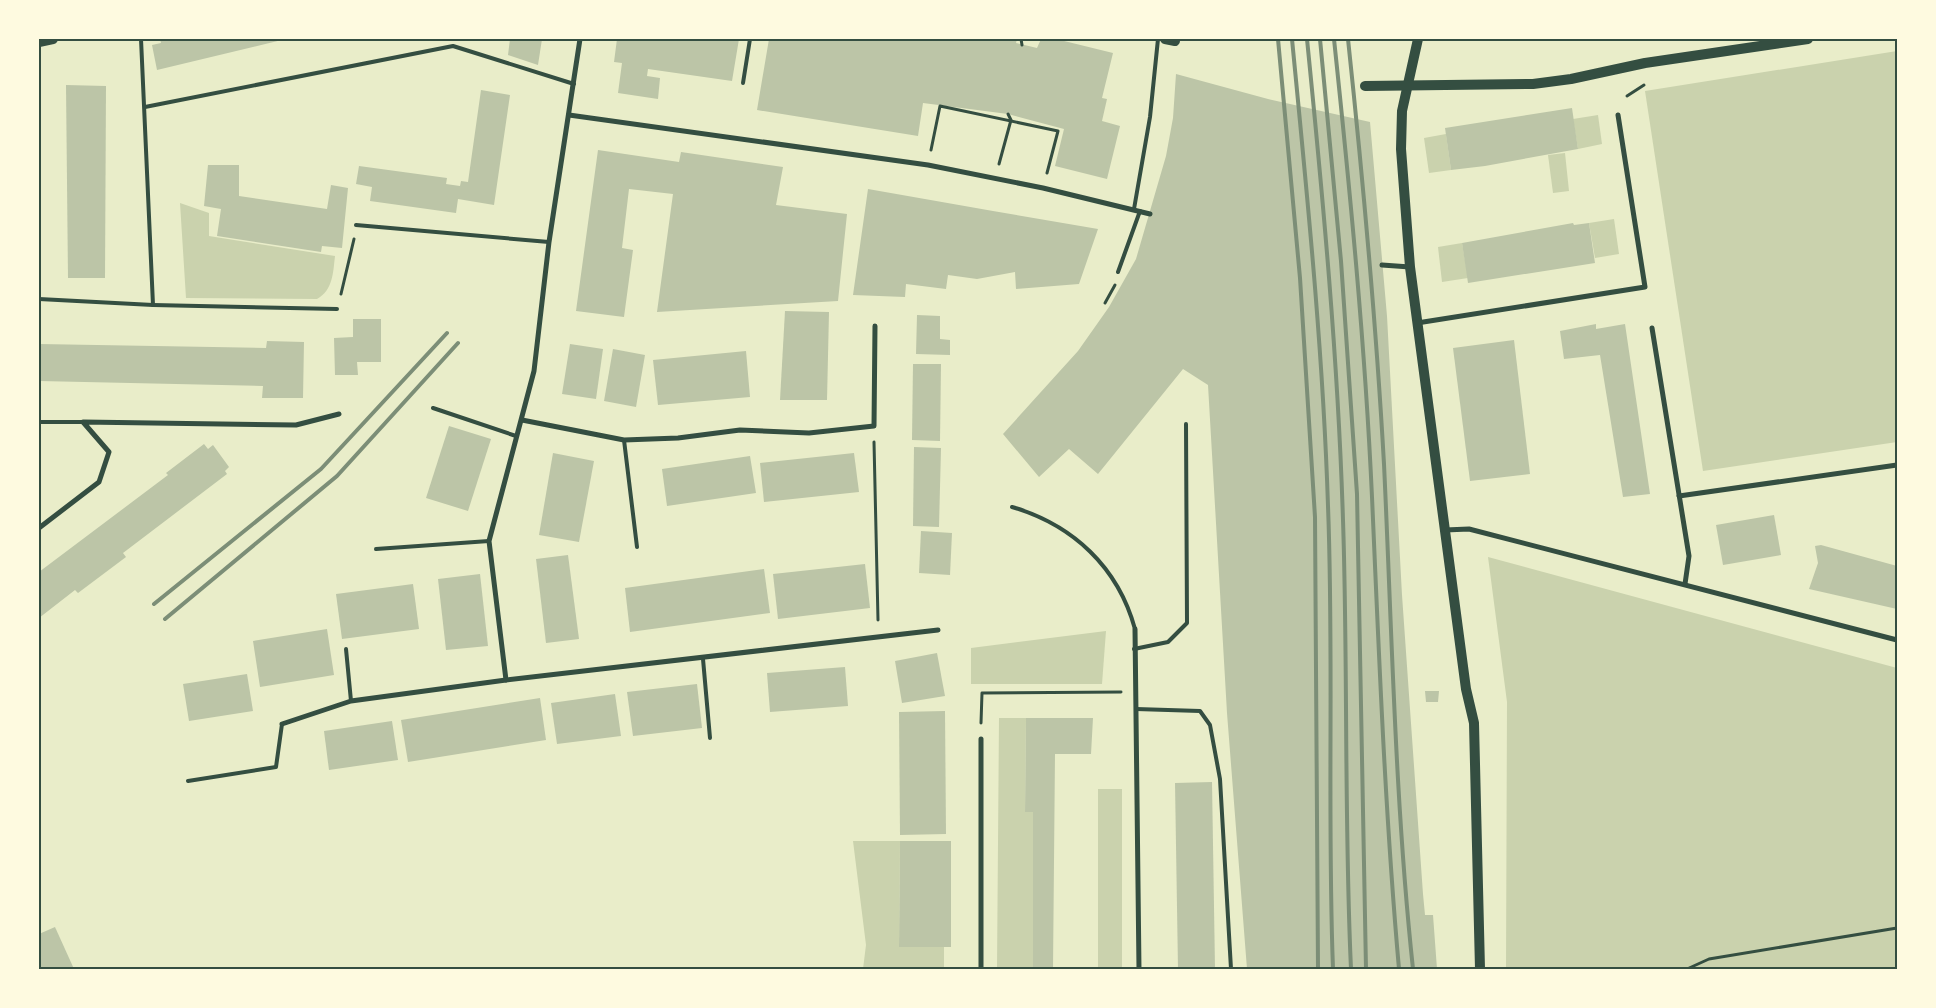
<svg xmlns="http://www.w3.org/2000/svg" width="1936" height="1008" font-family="'IBM Plex Sans',sans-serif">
  <rect width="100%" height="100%" fill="#e9edc9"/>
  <g fill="#cad2ad">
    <path d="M1897,51V442L1703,471L1645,91Z"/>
    <path d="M1598,115L1602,144L1578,149L1573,119Z"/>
    <path d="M1446,134L1451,170L1429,173L1424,138Z"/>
    <path d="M1565,153L1569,191L1553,193L1548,155Z"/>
    <path d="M180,203L209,213V236L335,256C333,273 333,290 317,299L186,298Z"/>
    <path d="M1614,219L1619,254L1595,258L1589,223Z"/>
    <path d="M1462,243L1468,278L1442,282L1438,247Z"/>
    <path d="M1488,557L1897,668V969H1506L1507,702Z"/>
    <path d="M1106,631L1102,684H971V648Z"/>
    <path d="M999,718H1026L1025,811L1033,812V969H997Z"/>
    <rect x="1098" y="789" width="24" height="180"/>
    <path d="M853,841H900L899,947H944V969H863L866,945Z"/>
  </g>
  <g fill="#bcc5a7">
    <path d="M160,39H286L157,70L152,45L161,43Z"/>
    <path d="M510,39H542L538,65L508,55Z"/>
    <path d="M617,39H739L732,81L648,69L647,76L660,78L658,99L618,93L622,63L614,62Z"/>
    <path d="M769,39H1017L1016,43L1037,48L1041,39H1056L1113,53L1102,98L1107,99L1102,121L1120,126L1107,179L1055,166L1064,129L1008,114L923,103L918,136L757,110Z"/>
    <path d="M1176,74L1268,99L1370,122L1387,316L1402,595L1423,894L1425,915H1433L1437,969H1247L1227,713L1208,385L1183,369L1098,474L1069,449L1039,477L1003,434L1078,351L1109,307L1136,259L1166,156L1173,118Z"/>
    <path d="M66,85L106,86L105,278H68Z"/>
    <path d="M481,90L510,95L494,205L458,199L456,213L370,201L372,187L356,184L359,166L447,178L446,184L460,186L461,181L468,182Z"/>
    <path d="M1572,108L1578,149L1485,166L1451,170L1445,128Z"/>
    <path d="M598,150L679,162L681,152L783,167L776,205L847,214L838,301L657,312L673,194L629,189L622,248L633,250L624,317L576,311Z"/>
    <path d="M208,165H239V196L327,209L331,185L348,188L342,248L322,246L321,252L217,236L221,209L204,206Z"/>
    <path d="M868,189L993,211L1098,229L1079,284L1016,289L1015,272L977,279L948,275L946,289L906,284L905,297L853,295Z"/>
    <path d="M1573,223L1574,225L1589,223L1595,263L1468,283L1462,243Z"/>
    <path d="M785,311L829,312L827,400H780Z"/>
    <path d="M917,315L940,316V339L950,340V355L916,354Z"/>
    <path d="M353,319H381V362H357L358,375H335L334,338L353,337Z"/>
    <path d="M1596,324V329L1625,324L1650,494L1623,497L1600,355L1564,359L1560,331Z"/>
    <path d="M1514,340L1530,474L1470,481L1453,348Z"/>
    <path d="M267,341L304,342L303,398H262L263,386L39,381V344L266,348Z"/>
    <path d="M570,344L603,349L596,399L562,394Z"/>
    <path d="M613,349L645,355L636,407L604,401Z"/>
    <path d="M746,351L750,397L658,405L653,360Z"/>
    <path d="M913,364H941L940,441L912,440Z"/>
    <path d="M449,426L491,439L468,511L426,498Z"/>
    <path d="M204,444L208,449L213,445L229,467L225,471L227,474L123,553L126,557L78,593L75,590L39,618V572L168,475L166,473Z"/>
    <path d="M914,447L941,448L939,527L913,526Z"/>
    <path d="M553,453L594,461L579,542L539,535Z"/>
    <path d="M854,453L859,492L764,502L760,463Z"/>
    <path d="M750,456L756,493L667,506L662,469Z"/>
    <path d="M1774,515L1781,555L1723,565L1716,525Z"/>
    <path d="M921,531L952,533L950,575L919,573Z"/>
    <path d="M1821,545L1897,566V609L1809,589L1818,563L1815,546Z"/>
    <path d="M568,555L579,639L546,643L536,559Z"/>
    <path d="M865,564L870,608L778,619L773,574Z"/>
    <path d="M764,569L770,613L630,632L625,588Z"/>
    <path d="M480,574L488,646L446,650L438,579Z"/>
    <path d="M413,584L419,629L342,639L336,594Z"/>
    <path d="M327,629L334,675L260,687L253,641Z"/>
    <path d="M937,653L945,696L902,703L895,661Z"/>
    <path d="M845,667L848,706L770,712L767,673Z"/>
    <path d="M247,674L253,711L189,721L183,684Z"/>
    <path d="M697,684L702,728L633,736L627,692Z"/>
    <path d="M1425,691H1439L1438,702H1426Z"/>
    <path d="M615,694L621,736L557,744L551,703Z"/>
    <path d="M540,698L546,740L408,762L401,720Z"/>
    <path d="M945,711L946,834L900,835L899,712Z"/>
    <path d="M1026,718H1093L1091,754H1055L1053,969H1033V812H1025Z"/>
    <path d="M392,721L398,760L329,770L324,731Z"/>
    <path d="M1212,782L1215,969H1178L1175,783Z"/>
    <path d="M900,841H951V947H899Z"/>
    <path d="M55,927L74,969H39V934Z"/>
  </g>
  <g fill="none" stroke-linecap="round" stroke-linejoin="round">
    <g stroke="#344e41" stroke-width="3">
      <path d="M1021,39L1022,45"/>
      <path d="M1627,96L1644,85"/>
      <path d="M931,150L940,106L1058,131L1047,173"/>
      <path d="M999,164L1011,120L1008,114"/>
      <path d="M341,294L354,239"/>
      <path d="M1105,303L1115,285"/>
      <path d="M874,442L878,620"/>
      <path d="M981,723L982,693L1121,692"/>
      <path d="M1687,969L1709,959L1897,928"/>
    </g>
    <g stroke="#344e41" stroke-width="4">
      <path d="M743,83L750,39"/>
      <path d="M145,107L453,46L574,84"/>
      <path d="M1134,209L1150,117L1158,39"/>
      <path d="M356,225L549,242"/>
      <path d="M1118,272L1140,211"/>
      <path d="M39,299L153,305L141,39"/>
      <path d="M153,305L337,309"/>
      <path d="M433,408L516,436"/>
      <path d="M39,422H83"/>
      <path d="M624,440L637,547"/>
      <path d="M1012,507C1073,525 1118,567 1135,629"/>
      <path d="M376,549L489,541"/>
      <path d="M346,649L351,701"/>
      <path d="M1134,649L1168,642L1187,623L1186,424"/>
      <path d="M703,659L710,738"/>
      <path d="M1136,709L1200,711L1210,725L1220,779L1231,969"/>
      <path d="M188,781L276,767L282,724"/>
    </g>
    <g stroke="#344e41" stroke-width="5">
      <path d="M569,115L928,165L1043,188L1150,214"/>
      <path d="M1382,265L1410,267"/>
      <path d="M1417,323L1645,287L1618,115"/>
      <path d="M1652,328L1689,556L1685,584"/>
      <path d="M522,420L624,440L678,438L740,430L809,433L874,426L875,326"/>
      <path d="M1679,496L1897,465"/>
      <path d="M39,528L99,482L109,452L83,422L296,425L339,414"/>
      <path d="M1445,530L1469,529L1897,640"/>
      <path d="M1135,629L1139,969"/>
      <path d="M506,680L489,541L534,371L549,242L580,39"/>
      <path d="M282,724L351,701L506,680L938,630"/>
      <path d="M981,969V739"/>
    </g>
    <g stroke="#344e41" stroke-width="10">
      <path d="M1165,39L1175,41"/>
      <path d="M1418,39L1402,111L1401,149L1410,267L1466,689L1474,723L1480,969"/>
      <path d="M39,42L53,39"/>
      <path d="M1365,86L1533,84L1571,79L1645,63L1808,39"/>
    </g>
    <g stroke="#7c8e77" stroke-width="4">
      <path d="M1278,39L1300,278L1315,517L1318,969"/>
      <path d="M1292,39C1307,194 1323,350 1328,506C1334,660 1327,815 1333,969"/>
      <path d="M1307,39C1323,199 1338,359 1343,520C1348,670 1344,819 1351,969"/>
      <path d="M1320,39L1341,261L1357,494L1366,969"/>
      <path d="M1334,39C1350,191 1365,344 1372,497C1379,655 1385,812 1399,969"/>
      <path d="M1348,39C1363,180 1376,322 1384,464C1392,633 1395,801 1413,969"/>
      <path d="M154,604L321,469L447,333"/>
      <path d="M165,619L337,476L458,343"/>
    </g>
  </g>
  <rect width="1936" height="1008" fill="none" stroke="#fefae0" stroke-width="80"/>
  <rect x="40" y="40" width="1856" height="928" fill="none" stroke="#344e41" stroke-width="2"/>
</svg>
